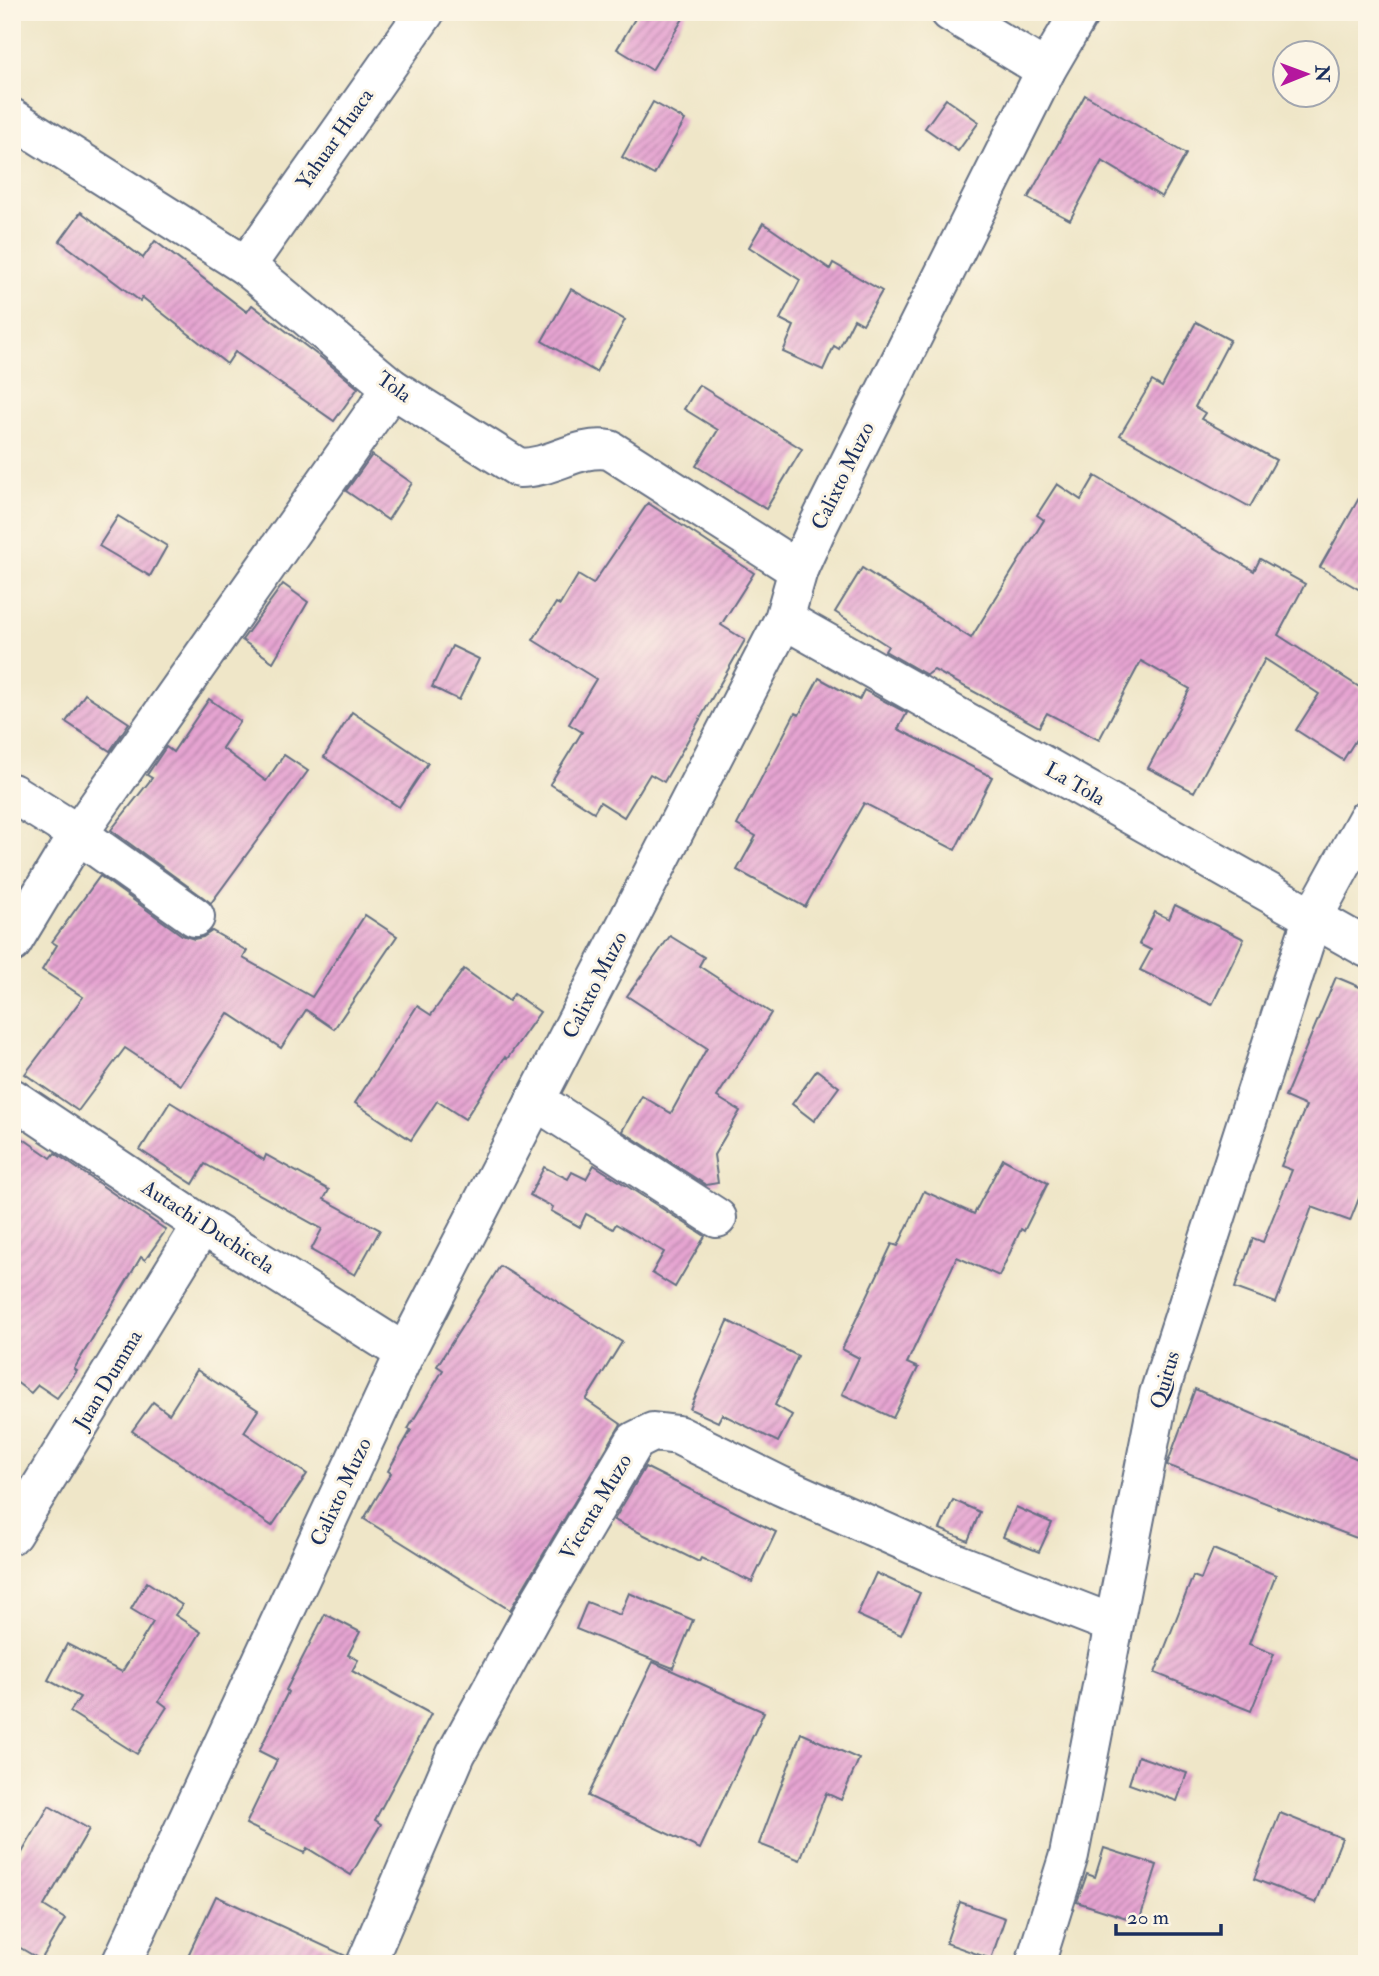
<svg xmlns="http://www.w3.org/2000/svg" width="1379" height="1976" font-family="'IM FELL Double Pica',serif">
  <defs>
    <pattern id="building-hatch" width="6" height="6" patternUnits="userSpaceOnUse" patternTransform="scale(1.75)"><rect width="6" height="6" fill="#e6a4d1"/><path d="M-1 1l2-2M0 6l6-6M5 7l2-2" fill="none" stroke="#ba86ad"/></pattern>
  </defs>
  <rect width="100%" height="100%" fill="#fcf5e5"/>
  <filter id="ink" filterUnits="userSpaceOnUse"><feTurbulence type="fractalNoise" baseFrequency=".0143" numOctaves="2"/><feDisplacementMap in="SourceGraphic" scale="14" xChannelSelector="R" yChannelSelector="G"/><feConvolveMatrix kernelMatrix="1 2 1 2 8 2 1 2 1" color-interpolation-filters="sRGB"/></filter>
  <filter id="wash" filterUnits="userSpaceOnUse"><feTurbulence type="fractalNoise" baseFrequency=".00686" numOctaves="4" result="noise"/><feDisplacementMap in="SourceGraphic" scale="28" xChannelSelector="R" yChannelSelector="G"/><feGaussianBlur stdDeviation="1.57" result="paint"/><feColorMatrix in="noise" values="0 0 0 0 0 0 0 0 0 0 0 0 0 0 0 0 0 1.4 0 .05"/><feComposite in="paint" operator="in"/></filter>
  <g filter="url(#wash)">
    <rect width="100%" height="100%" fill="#efe6c8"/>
    <g id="blocks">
      <g fill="url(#building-hatch)">
        <path d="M639,12H687L652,70L617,49Z"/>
        <path d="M1085,95L1186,154L1162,197L1102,161L1070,220L1028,198Z"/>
        <path d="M946,99L979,122L958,151L925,128Z"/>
        <path d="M653,102L685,120L654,175L622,157Z"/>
        <path d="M81,212L143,258L155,241L247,312L252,305L328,363L358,388L334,421L235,352L227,364L142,297L140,301L60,241Z"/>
        <path d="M763,223L830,269L833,263L882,291L863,324L854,319L839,349L834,346L823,370L783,352L794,326L780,319L800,280L749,247Z"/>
        <path d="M571,289L625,320L596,372L542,341Z"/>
        <path d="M1196,322L1230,340L1195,407L1205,413L1201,419L1276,460L1250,507L1120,435L1152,381L1162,387Z"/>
        <path d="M699,385L802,449L766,509L696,466L718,430L684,409Z"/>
        <path d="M372,455L412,483L388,520L346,491Z"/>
        <path d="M1095,476L1254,571L1260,559L1305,584L1278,635L1367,692V722L1343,760L1296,730L1319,694L1265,659L1194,792L1148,768L1190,689L1141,661L1099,740L1047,713L1039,727L934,670L927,675L885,651L888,646L835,612L862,568L971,638L1044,520L1037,515L1057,484L1081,500Z"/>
        <path d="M1367,484V594L1320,567Z"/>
        <path d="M648,503L754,573L721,625L745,640L664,782L650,774L624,817L600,802L594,812L550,784L582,732L569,724L596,679L533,640L556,603L560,605L578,575L593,584Z"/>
        <path d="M118,516L167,546L150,576L99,546Z"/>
        <path d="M283,584L308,602L273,662L242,640Z"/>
        <path d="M452,646L479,659L459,700L432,687Z"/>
        <path d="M819,678L859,700L864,690L907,713L898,729L992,777L955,850L864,803L805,907L737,870L756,836L737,825L795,713L799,715Z"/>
        <path d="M85,694L129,723L110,751L66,722Z"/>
        <path d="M209,699L240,721L222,748L266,781L284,755L308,771L211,903L111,830L152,778L147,775L166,747L173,752Z"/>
        <path d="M352,712L428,763L399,807L324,757Z"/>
        <path d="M100,876L182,935L194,939L203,937L212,931L247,951L243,958L312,997L365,915L397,936L334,1029L306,1010L281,1048L228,1013L181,1085L125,1048L78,1111L25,1074L83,997L42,970L57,945L52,942Z"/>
        <path d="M1175,905L1244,939L1212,1005L1140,970L1151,950L1139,944L1155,912L1169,919Z"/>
        <path d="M670,936L704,957L699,966L771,1013L717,1097L740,1111L714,1155L718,1183L706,1185L622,1131L642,1096L671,1113L707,1048L627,996Z"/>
        <path d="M464,969L509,1001L514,994L540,1012L507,1059L505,1057L465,1119L437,1101L411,1140L355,1103L417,1006L431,1015Z"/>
        <path d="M1336,977L1367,990V1178L1350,1221L1312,1207L1276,1303L1235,1288L1253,1238L1263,1242L1292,1170L1281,1166L1306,1106L1285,1097Z"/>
        <path d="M817,1070L839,1087L814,1121L792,1104Z"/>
        <path d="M170,1102L264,1160L266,1155L329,1190L324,1199L380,1230L355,1275L311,1250L322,1229L205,1164L193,1184L140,1150Z"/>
        <path d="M12,1131L51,1158L55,1153L166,1230L145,1260L141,1257L74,1369L77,1371L57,1398L38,1385L31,1393L12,1379Z"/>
        <path d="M1003,1159L1048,1183L1024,1231L1021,1229L999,1276L957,1257L907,1363L918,1368L893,1418L842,1394L859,1358L842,1349L892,1244L898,1246L924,1191L974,1214Z"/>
        <path d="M594,1165L705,1236L675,1287L652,1273L664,1252L616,1224L613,1229L586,1214L580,1227L551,1211L553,1207L530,1195L544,1167L568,1179L572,1172L586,1179Z"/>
        <path d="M500,1266L622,1342L586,1400L621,1424L510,1610L364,1519L391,1473L388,1471L411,1430L408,1429L443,1370L437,1366Z"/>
        <path d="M728,1321L798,1356L775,1405L792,1415L778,1442L722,1414L718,1422L690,1409Z"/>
        <path d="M197,1370L258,1410L244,1432L307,1474L272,1526L132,1431L153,1402L169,1414Z"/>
        <path d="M1195,1389L1367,1463V1542L1167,1465Z"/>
        <path d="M645,1467L776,1532L752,1582L701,1558L699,1562L614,1520Z"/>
        <path d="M953,1500L980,1512L968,1541L940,1529Z"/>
        <path d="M1016,1507L1052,1523L1039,1552L1003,1537Z"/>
        <path d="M1213,1549L1276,1575L1249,1644L1274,1654L1251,1711L1155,1673L1193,1576L1201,1579Z"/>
        <path d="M876,1573L920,1593L901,1635L857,1615Z"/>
        <path d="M147,1582L182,1605L175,1615L201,1632L159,1701L167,1707L137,1754L70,1712L80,1697L48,1680L67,1644L122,1672L153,1622L131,1609Z"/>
        <path d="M629,1593L693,1620L673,1668L576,1629L587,1602L620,1615Z"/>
        <path d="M325,1614L360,1632L348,1655L358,1660L352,1671L431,1714L375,1820L381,1824L351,1875L307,1848L304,1853L246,1824L277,1760L259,1751L288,1692L286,1690Z"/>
        <path d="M653,1662L764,1712L700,1849L588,1796Z"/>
        <path d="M801,1733L859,1759L841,1800L826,1793L800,1860L759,1844Z"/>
        <path d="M1138,1756L1187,1773L1177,1801L1129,1784Z"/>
        <path d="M49,1806L89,1829L44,1906L65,1919L41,1960L12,1943V1870Z"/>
        <path d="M1280,1813L1342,1838L1316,1903L1254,1879Z"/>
        <path d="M1104,1848L1157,1865L1139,1922L1077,1902L1087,1874L1095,1877Z"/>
        <path d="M216,1896L346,1956L345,1964H184Z"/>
        <path d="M960,1902L1005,1918L991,1959L946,1943Z"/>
      </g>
    </g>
  </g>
  <g filter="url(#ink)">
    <use href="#blocks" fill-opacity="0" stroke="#656f83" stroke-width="2"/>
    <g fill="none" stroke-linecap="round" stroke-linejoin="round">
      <defs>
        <g id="minor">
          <path d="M950,12L1046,70"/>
          <path d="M12,118L246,266L392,388L519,468C554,468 576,445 610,450L798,570"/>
          <path d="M246,266L425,12"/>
          <path d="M784,619L1367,948"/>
          <path d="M12,793L78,834L195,917"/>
          <path d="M12,943L78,834L392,388"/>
          <path d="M12,1098L202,1225L405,1353"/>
          <path d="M535,1100L717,1218"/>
          <path d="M12,1534L202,1225"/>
          <path d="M121,1964L405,1353L784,619L798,570L818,526L1046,70L1080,12"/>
          <path d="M366,1964L456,1754L532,1615L635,1441L653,1432L678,1435L781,1486L943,1558L1113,1624"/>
          <path d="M1035,1964L1069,1855L1159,1394L1312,919L1367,819"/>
        </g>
      </defs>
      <use href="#minor" stroke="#656f83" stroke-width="42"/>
      <use href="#minor" stroke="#fff" stroke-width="38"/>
    </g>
  </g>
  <g text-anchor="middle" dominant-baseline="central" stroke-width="6" stroke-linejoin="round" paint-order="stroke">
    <g font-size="21" fill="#1b2f5e" stroke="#fcf5e5">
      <text transform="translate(335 139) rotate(-55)">Yahuar Huaca</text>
      <text transform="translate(394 387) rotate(36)">Tola</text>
      <text transform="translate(843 476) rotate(-64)">Calixto Muzo</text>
      <text transform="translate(1075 784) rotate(30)">La Tola</text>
      <text transform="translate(595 985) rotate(-63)">Calixto Muzo</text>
      <text transform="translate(208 1227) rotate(33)">Autachi Duchicela</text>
      <text transform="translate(108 1380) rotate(-59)">Juan Dumma</text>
      <text transform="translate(1165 1380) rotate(-74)">Quitus</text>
      <text transform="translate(341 1492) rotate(-65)">Calixto Muzo</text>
      <text transform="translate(596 1507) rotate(-59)">Vicenta Muzo</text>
    </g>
  </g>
  <rect width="1379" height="1976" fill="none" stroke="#fcf5e5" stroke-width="42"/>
  <g transform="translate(1306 74) rotate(89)"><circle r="33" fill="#fcf5e5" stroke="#a2a6af" stroke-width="2"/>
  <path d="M0-5L12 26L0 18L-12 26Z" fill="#b5179e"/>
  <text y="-10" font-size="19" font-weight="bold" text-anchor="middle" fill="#1b2f5e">N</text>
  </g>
  <path d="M1116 1924v10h105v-10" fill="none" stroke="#1b2f5e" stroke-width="3.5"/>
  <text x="1127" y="1924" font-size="21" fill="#1b2f5e" stroke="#fcf5e5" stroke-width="5" paint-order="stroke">20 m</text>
</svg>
